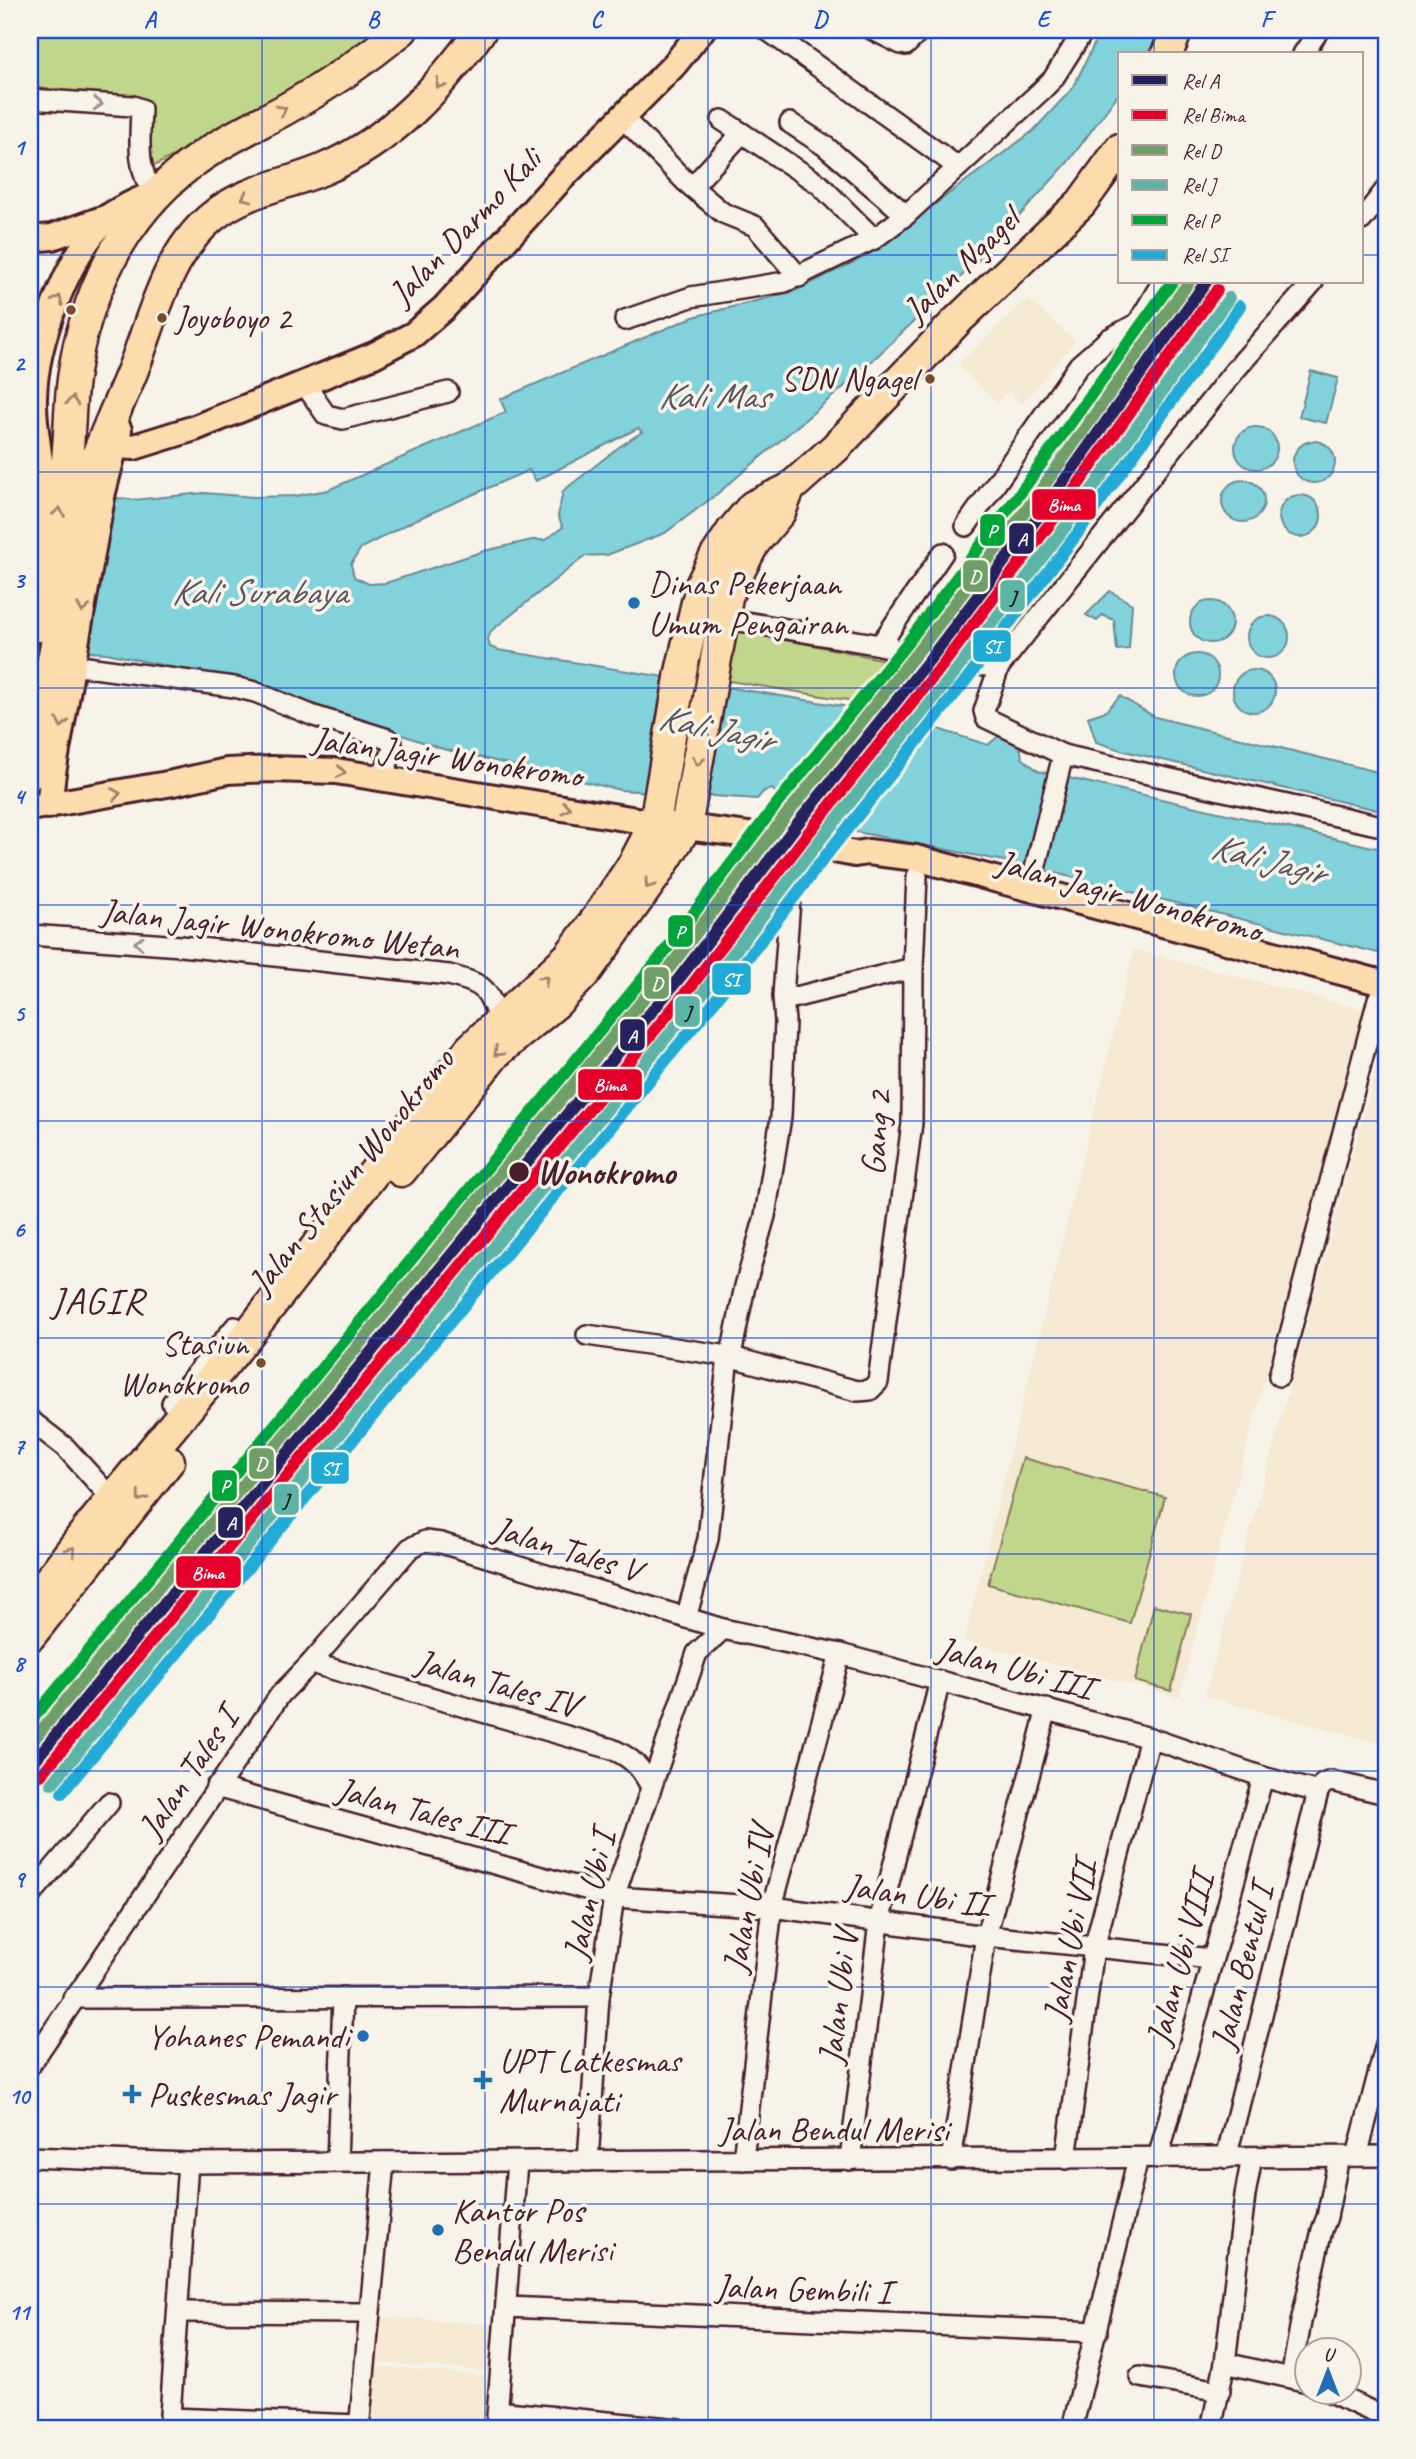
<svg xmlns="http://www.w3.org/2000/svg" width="1416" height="2459" font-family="Caveat,sans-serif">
  <rect width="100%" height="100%" fill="#f7f3e8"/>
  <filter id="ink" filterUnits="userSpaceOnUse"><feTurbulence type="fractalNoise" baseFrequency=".0143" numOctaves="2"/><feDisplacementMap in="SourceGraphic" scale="14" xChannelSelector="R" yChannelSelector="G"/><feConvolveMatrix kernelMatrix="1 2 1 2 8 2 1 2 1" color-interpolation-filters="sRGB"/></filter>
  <g filter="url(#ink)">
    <g fill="#f5e9d3">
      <path d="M1027,298L1075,341L1022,404L1008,391L997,403L958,365Z"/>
      <path d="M1134,949L1364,1010L1179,1697L964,1641Z"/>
      <path d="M1386,1033V1745L1205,1696Z"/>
      <path d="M376,2316L500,2325L496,2372L373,2362Z"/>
      <path d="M373,2366L493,2376L488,2429H369Z"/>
    </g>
    <g fill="#c0d68c" stroke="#857a5c" stroke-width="2">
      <path d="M30,30H382L328,68L260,109L149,169L145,104L30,97Z"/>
      <path d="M734,629L900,663L872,704L723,680Z"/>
      <path d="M1023,1458L1165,1497L1130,1623L988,1584Z"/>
      <path d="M1154,1605L1191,1614L1171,1691L1135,1681Z"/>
    </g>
    <g fill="#81d2db" stroke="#6b8a95" stroke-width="2" fill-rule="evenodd">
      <path d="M1101,30H1161L1147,54H1120V92L1068,162L986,253L853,379L717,494L665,533L607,555L585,556L491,631L488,639L490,647L498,650L910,717L944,731L988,745L1001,734L1019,738L1022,758L1038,771L1386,850V955L1014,863L841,829L790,806L772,789L764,791L757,799L620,790L443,749L261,687L107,653L30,649V487L133,500L204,493L254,497L295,496L328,490L506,412L500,399L693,317L795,291L864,257L1033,131L1073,88ZM638,428L642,432L619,447L563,491L558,516L563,527L545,540H532L484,551L386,583L369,584L354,577L351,564L361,548L415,520L529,470L536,481Z"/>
      <path d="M1311,371L1338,378L1326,423L1299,417Z"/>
      <circle cx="1256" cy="448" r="21"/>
      <circle cx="1314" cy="462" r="21"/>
      <circle cx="1243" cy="501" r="21"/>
      <circle cx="1300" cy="516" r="21"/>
      <path d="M1110,591L1132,604L1129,649L1117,650L1114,620L1102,615L1097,621L1086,615Z"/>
      <circle cx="1211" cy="622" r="21"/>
      <circle cx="1268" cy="637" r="21"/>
      <circle cx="1197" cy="675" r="21"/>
      <circle cx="1254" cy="691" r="21"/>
      <path d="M1120,696L1155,717L1386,774V812L1124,751L1096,742L1088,717L1106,711Z"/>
    </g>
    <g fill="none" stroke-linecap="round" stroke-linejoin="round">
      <defs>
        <g id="minor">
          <path d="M767,30L958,167"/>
          <path d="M873,30L901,44L906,45L921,30"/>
          <path d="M1303,54L1319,30"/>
          <path d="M30,99L133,106L141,109C140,139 136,167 153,193"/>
          <path d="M623,118L686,182L723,213L755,226L799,277"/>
          <path d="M722,120L819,184L874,239"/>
          <path d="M790,123L825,146L906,215"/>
          <path d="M692,187L742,133"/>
          <path d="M1362,220L1386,189"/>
          <path d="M625,320L691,297L785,282L874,239L906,215L1041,91L1053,79L1084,30"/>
          <path d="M304,383L326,415L343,419L448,392"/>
          <path d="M966,526L1079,365L1110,338L1138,323L1162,282"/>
          <path d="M722,618L880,645L952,663L999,667"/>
          <path d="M880,645L943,553"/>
          <path d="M72,665L234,687L255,692L314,716L388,739L391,741L393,749L382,778"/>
          <path d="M1063,755L1386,827"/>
          <path d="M1030,889L1063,755L986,718L984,711L999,667L1236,369L1313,282"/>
          <path d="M30,935L181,946L449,975C485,985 487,986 499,1022"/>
          <path d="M784,1000L913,968"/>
          <path d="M587,1335L728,1356L857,1391L870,1390L878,1382L912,1123L913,968L917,876"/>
          <path d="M1279,1376L1378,999"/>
          <path d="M172,1403L235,1327"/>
          <path d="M30,1420L66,1448L112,1499"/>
          <path d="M686,1618L708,1539L728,1356L732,1350L745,1286L765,1216L781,1117L785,1022L783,996L794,844"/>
          <path d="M311,1663L612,1749C632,1758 641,1767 651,1787"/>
          <path d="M216,1787L614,1897L772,1907L986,1936L1212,1959"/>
          <path d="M30,1896L109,1803"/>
          <path d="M73,1998L599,1997"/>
          <path d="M30,2065L280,1695L311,1663L410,1548L425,1541L441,1543L723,1629L840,1654L1150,1738L1263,1777L1318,1792"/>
          <path d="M1357,2156L1386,2044"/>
          <path d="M30,2157L188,2163L1386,2156"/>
          <path d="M1158,2158L1263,1777"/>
          <path d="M1226,2158L1318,1792L1323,1784L1331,1781L1386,1794"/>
          <path d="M1066,2159L1094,1948L1150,1738"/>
          <path d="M743,2160L772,1907L840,1654"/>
          <path d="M850,2160L879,1922L940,1681"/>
          <path d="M951,2160L986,1936L1047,1709"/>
          <path d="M588,2161L599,1997L614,1897L697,1653L723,1629"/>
          <path d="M337,2162L343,1997"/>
          <path d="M507,2307L1097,2332"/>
          <path d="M178,2312L369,2313"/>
          <path d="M1225,2363L1308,2382"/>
          <path d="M1140,2377L1220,2391"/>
          <path d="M1291,2378L1301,2322L1322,2230L1327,2217L1339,2157"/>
          <path d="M1330,2392L1386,2418"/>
          <path d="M498,2411L679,2429"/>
          <path d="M170,2418L359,2425"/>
          <path d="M169,2429L188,2163"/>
          <path d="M359,2429L384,2162"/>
          <path d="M496,2429L517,2162"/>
          <path d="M1072,2429L1138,2158"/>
          <path d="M1211,2429L1225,2363L1245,2195L1252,2157"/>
        </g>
        <g id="major">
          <path d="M30,239L52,237L108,217"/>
          <path d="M115,446L134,447L195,428L374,355L414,334L444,308L561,179L674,65L702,30"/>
          <path d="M30,568C34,541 42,511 42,483C41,455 33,427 34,398C35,344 67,255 107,218C118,208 141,200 154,193"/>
          <path d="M49,806L53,773L103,492L119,430"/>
          <path d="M30,808L173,783L227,771L272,769L336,771L655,823L772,838L855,854L868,852L916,858L1386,984"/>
        </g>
        <g id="highway">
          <path d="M1167,54L1177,30"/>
          <path d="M40,626C49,574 60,521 66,469C70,439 69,409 73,379C84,297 121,218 188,166C218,143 251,128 284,110C326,87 365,60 402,30"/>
          <path d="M30,774L90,475C102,440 118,406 132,372C153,319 166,255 212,217C244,190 287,185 324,169C392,140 439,88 481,30"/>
          <path d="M401,1171L496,1053L555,1004L586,972L655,876L686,827L727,597L732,585L754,543L780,512L789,489"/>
          <path d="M30,1605L86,1531L239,1346L470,1049L568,957L593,924L634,863L655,823L681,672L701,585L715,557L732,531L753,506L789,489L835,448L958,320L1081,203L1120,149"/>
          <path d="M30,1636L169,1461"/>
        </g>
      </defs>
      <use href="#minor" stroke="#4a1f2b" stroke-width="24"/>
      <use href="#major" stroke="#4a1f2b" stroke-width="30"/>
      <use href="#highway" stroke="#4a1f2b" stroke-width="35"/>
      <use href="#minor" stroke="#f7f3e8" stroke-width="19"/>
      <use href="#major" stroke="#fcdcac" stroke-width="24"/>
      <use href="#highway" stroke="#fcdcac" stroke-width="30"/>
      <defs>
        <path id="rail-1" d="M30,1766L681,976L798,823L930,659L1044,509L1206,282"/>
        <path id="rail-2" d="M41,1775L692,985L809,832L941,667L1055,517L1217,290"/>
        <path id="rail-3" d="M30,1744L670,967L787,814L919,650L1033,501L1189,282"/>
        <path id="rail-4" d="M52,1784L703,993L820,840L952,676L1066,526L1229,298"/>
        <path id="rail-5" d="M30,1722L659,959L776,805L908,642L1021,492L1172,282"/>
        <path id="rail-6" d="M62,1793L714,1002L831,849L963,684L1077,534L1240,306"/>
      </defs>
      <use href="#rail-1" stroke="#f7f3e8" stroke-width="18"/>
      <use href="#rail-2" stroke="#f7f3e8" stroke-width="18"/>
      <use href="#rail-3" stroke="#f7f3e8" stroke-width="18"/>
      <use href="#rail-4" stroke="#f7f3e8" stroke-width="18"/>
      <use href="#rail-5" stroke="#f7f3e8" stroke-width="18"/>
      <use href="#rail-6" stroke="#f7f3e8" stroke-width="18"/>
      <use href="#rail-1" stroke="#26225e" stroke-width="12"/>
      <use href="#rail-2" stroke="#e4002b" stroke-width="12"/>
      <use href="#rail-3" stroke="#6f9e68" stroke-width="12"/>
      <use href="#rail-4" stroke="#5bb4a6" stroke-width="12"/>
      <use href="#rail-5" stroke="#00a53a" stroke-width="12"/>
      <use href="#rail-6" stroke="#20abd6" stroke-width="12"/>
    </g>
    <defs><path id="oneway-chevron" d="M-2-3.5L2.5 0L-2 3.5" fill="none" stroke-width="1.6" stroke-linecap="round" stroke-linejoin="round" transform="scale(1.75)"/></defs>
    <g stroke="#a37e6c">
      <use href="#oneway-chevron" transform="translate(440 84) rotate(131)"/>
      <use href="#oneway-chevron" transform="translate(282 110) rotate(-28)"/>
      <use href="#oneway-chevron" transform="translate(246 197) rotate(155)"/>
      <use href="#oneway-chevron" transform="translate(58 300) rotate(-67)"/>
      <use href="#oneway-chevron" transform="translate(72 401) rotate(-86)"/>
      <use href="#oneway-chevron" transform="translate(59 512) rotate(-80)"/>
      <use href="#oneway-chevron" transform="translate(83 608) rotate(100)"/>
      <use href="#oneway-chevron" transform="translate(62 723) rotate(100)"/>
      <use href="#oneway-chevron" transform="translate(698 761) rotate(100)"/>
      <use href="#oneway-chevron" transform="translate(341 772) rotate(7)"/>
      <use href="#oneway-chevron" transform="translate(116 794) rotate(-10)"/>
      <use href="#oneway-chevron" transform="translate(566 808) rotate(9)"/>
      <use href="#oneway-chevron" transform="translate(649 884) rotate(125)"/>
      <use href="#oneway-chevron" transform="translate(544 980) rotate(-44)"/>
      <use href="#oneway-chevron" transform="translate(498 1052) rotate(136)"/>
      <use href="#oneway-chevron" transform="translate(141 1497) rotate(128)"/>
      <use href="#oneway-chevron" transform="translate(71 1551) rotate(-53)"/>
    </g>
    <g stroke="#a0898a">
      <use href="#oneway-chevron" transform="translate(98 104) rotate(4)"/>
      <use href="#oneway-chevron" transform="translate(139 943) rotate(-176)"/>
    </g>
  </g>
  <path fill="none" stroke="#1d4ed8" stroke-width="2" stroke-opacity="0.55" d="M262,30V2429M485,30V2429M708,30V2429M931,30V2429M1154,30V54M30,255H1120M1362,255H1386M1154,282V2429M30,472H1386M30,688H1386M30,905H1386M30,1121H1386M30,1338H1386M30,1554H1386M30,1771H1386M30,1987H1386M30,2204H1386"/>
  <g fill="#7a4b2a" stroke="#f7f3e8" stroke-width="2.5">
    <circle cx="71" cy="310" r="6"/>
    <circle cx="162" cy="318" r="6"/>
    <circle cx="930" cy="379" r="6"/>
    <circle cx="261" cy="1363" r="6"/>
  </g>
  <g fill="#1f6fb2" stroke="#f7f3e8" stroke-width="2.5">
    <circle cx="634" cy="603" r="7"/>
    <circle cx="363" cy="2036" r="7"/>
    <path d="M479.5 2069.5h7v7h7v7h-7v7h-7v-7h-7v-7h7z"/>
    <path d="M128.5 2083.5h7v7h7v7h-7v7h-7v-7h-7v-7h7z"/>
    <circle cx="438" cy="2230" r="7"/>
  </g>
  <circle fill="#4a1f2b" stroke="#f7f3e8" stroke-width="2.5" cx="519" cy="1172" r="11"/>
  <g text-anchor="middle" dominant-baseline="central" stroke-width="7" stroke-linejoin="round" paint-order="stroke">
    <g font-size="33" fill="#4a1f2b" stroke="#f7f3e8" text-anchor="end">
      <text x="175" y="318" text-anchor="start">Joyoboyo 2</text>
      <text x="917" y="379">SDN Ngagel</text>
      <text x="248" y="1344">Stasiun<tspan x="248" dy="40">Wonokromo</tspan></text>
    </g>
    <g font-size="35" fill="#4a1f2b" stroke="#f7f3e8">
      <text transform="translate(465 227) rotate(-46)">Jalan Darmo Kali</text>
      <text transform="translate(961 265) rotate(-44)">Jalan Ngagel</text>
      <text transform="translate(447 757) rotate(8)">Jalan Jagir Wonokromo</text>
      <text transform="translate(1129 896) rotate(15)">Jalan Jagir Wonokromo</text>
      <text transform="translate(280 929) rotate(6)">Jalan Jagir Wonokromo Wetan</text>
      <text transform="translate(876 1133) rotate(-85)">Gang 2</text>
      <text transform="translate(351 1171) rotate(-51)">Jalan Stasiun Wonokromo</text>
      <text transform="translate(567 1549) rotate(17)">Jalan Tales V</text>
      <text transform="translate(1015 1668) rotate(15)">Jalan Ubi III</text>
      <text transform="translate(497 1683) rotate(16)">Jalan Tales IV</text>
      <text transform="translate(188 1773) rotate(-56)">Jalan Tales I</text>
      <text transform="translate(423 1811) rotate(15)">Jalan Tales III</text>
      <text transform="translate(589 1895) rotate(-77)">Jalan Ubi I</text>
      <text transform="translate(917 1895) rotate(8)">Jalan Ubi II</text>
      <text transform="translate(748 1899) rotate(-79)">Jalan Ubi IV</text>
      <text transform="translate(1070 1941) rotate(-79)">Jalan Ubi VII</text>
      <text transform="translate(1180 1959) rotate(-75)">Jalan Ubi VIII</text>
      <text transform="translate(1242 1967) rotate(-76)">Jalan Bentul I</text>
      <text transform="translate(838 1997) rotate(-83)">Jalan Ubi V</text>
      <text x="834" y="2129">Jalan Bendul Merisi</text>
      <text transform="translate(803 2289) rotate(2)">Jalan Gembili I</text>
    </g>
    <g font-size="35" fill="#4a1f2b" stroke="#f7f3e8" text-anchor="start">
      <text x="648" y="583">Dinas Pekerjaan<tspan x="648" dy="40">Umum Pengairan</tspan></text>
      <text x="349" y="2036" text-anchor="end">Yohanes Pemandi</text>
      <text x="499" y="2060">UPT Latkesmas<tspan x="499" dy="40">Murnajati</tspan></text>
      <text x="148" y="2094">Puskesmas Jagir</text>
      <text x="452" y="2210">Kantor Pos<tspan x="452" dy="40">Bendul Merisi</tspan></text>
    </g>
    <g font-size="35" font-weight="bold" fill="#4a1f2b" stroke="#f7f3e8" text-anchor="start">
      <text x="537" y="1172">Wonokromo</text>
    </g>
    <g font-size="37" font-style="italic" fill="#5a5560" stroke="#f7f3e8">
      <text x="713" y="395">Kali Mas</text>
      <text x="259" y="591">Kali Surabaya</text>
      <text transform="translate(716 728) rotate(12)">Kali Jagir</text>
      <text transform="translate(1268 859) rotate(14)">Kali Jagir</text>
    </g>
    <g font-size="38" letter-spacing="2" fill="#4a1f2b" stroke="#f7f3e8">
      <text x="98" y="1300">JAGIR</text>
    </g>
  </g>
  <g stroke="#f7f3e8" stroke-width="2.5">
    <rect x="1031" y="488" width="66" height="33" rx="7" fill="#e4002b"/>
    <rect x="979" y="513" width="27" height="34" rx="7" fill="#00a53a"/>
    <rect x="1008" y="522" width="27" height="33" rx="7" fill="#26225e"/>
    <rect x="962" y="559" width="27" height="34" rx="7" fill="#6f9e68"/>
    <rect x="999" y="579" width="27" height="34" rx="7" fill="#5bb4a6"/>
    <rect x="972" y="629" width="40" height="34" rx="7" fill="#20abd6"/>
    <rect x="667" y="914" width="27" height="34" rx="7" fill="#00a53a"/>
    <rect x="711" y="962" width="41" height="34" rx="7" fill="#20abd6"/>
    <rect x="643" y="966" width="27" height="34" rx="7" fill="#6f9e68"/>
    <rect x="674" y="995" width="27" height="33" rx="7" fill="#5bb4a6"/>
    <rect x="619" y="1018" width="27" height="34" rx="7" fill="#26225e"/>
    <rect x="577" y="1068" width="66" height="33" rx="7" fill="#e4002b"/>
    <rect x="248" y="1447" width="27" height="33" rx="7" fill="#6f9e68"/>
    <rect x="310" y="1451" width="40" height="34" rx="7" fill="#20abd6"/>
    <rect x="211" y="1469" width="27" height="33" rx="7" fill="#00a53a"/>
    <rect x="273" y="1483" width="27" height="33" rx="7" fill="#5bb4a6"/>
    <rect x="217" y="1506" width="27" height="33" rx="7" fill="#26225e"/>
    <rect x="175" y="1555" width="67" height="34" rx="7" fill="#e4002b"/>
  </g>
  <g font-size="19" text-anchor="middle" font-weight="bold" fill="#fff">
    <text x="1064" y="511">Bima</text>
    <text x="992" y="537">P</text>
    <text x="1022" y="545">A</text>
    <text x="975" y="583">D</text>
    <text x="992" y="653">SI</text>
    <text x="680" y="938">P</text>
    <text x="731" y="986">SI</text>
    <text x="657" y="990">D</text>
    <text x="632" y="1042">A</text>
    <text x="610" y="1091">Bima</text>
    <text x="261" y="1470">D</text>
    <text x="330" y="1475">SI</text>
    <text x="225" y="1492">P</text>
    <text x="231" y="1529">A</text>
    <text x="208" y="1579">Bima</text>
  </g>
  <g font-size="19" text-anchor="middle" font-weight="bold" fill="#111">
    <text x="1013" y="603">J</text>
    <text x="688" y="1018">J</text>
    <text x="286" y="1506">J</text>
  </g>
  <rect width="1416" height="2459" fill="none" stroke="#f7f3e8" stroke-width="77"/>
  <rect x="1118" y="52" width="245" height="231" fill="#f7f3e8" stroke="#b29e9c" stroke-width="2"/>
  <rect x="1132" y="75" width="35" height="10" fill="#26225e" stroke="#b29e9c" stroke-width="2"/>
  <text x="1182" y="88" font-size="21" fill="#4a1f2b">Rel A</text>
  <rect x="1132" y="110" width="35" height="10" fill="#e4002b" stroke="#b29e9c" stroke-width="2"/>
  <text x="1182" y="122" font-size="21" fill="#4a1f2b">Rel Bima</text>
  <rect x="1132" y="145" width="35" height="10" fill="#6f9e68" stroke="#b29e9c" stroke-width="2"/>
  <text x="1182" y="158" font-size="21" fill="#4a1f2b">Rel D</text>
  <rect x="1132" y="180" width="35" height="10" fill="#5bb4a6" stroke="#b29e9c" stroke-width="2"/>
  <text x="1182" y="192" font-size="21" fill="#4a1f2b">Rel J</text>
  <rect x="1132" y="215" width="35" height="10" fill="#00a53a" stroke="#b29e9c" stroke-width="2"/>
  <text x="1182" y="228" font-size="21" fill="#4a1f2b">Rel P</text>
  <rect x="1132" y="250" width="35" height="10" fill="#20abd6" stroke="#b29e9c" stroke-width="2"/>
  <text x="1182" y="262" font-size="21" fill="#4a1f2b">Rel SI</text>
  <g transform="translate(1328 2371)"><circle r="33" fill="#f7f3e8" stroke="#b29e9c" stroke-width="2"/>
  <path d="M0-5L12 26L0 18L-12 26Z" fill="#1f6fb2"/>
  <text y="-10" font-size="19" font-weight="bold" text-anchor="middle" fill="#4a1f2b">U</text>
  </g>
  <rect x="38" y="38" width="1340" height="2382" fill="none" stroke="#1d4ed8" stroke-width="2.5"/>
  <g font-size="23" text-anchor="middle" font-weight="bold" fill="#1d4ed8">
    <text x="150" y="27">A</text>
    <text x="373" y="27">B</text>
    <text x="596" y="27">C</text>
    <text x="820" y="27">D</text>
    <text x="1043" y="27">E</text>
    <text x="1266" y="27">F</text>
    <text x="19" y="155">1</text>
    <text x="19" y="371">2</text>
    <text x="19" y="588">3</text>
    <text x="19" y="804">4</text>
    <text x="19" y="1021">5</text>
    <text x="19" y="1237">6</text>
    <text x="19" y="1454">7</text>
    <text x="19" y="1671">8</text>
    <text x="19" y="1887">9</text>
    <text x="19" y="2104">10</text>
    <text x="19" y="2320">11</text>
  </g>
</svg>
